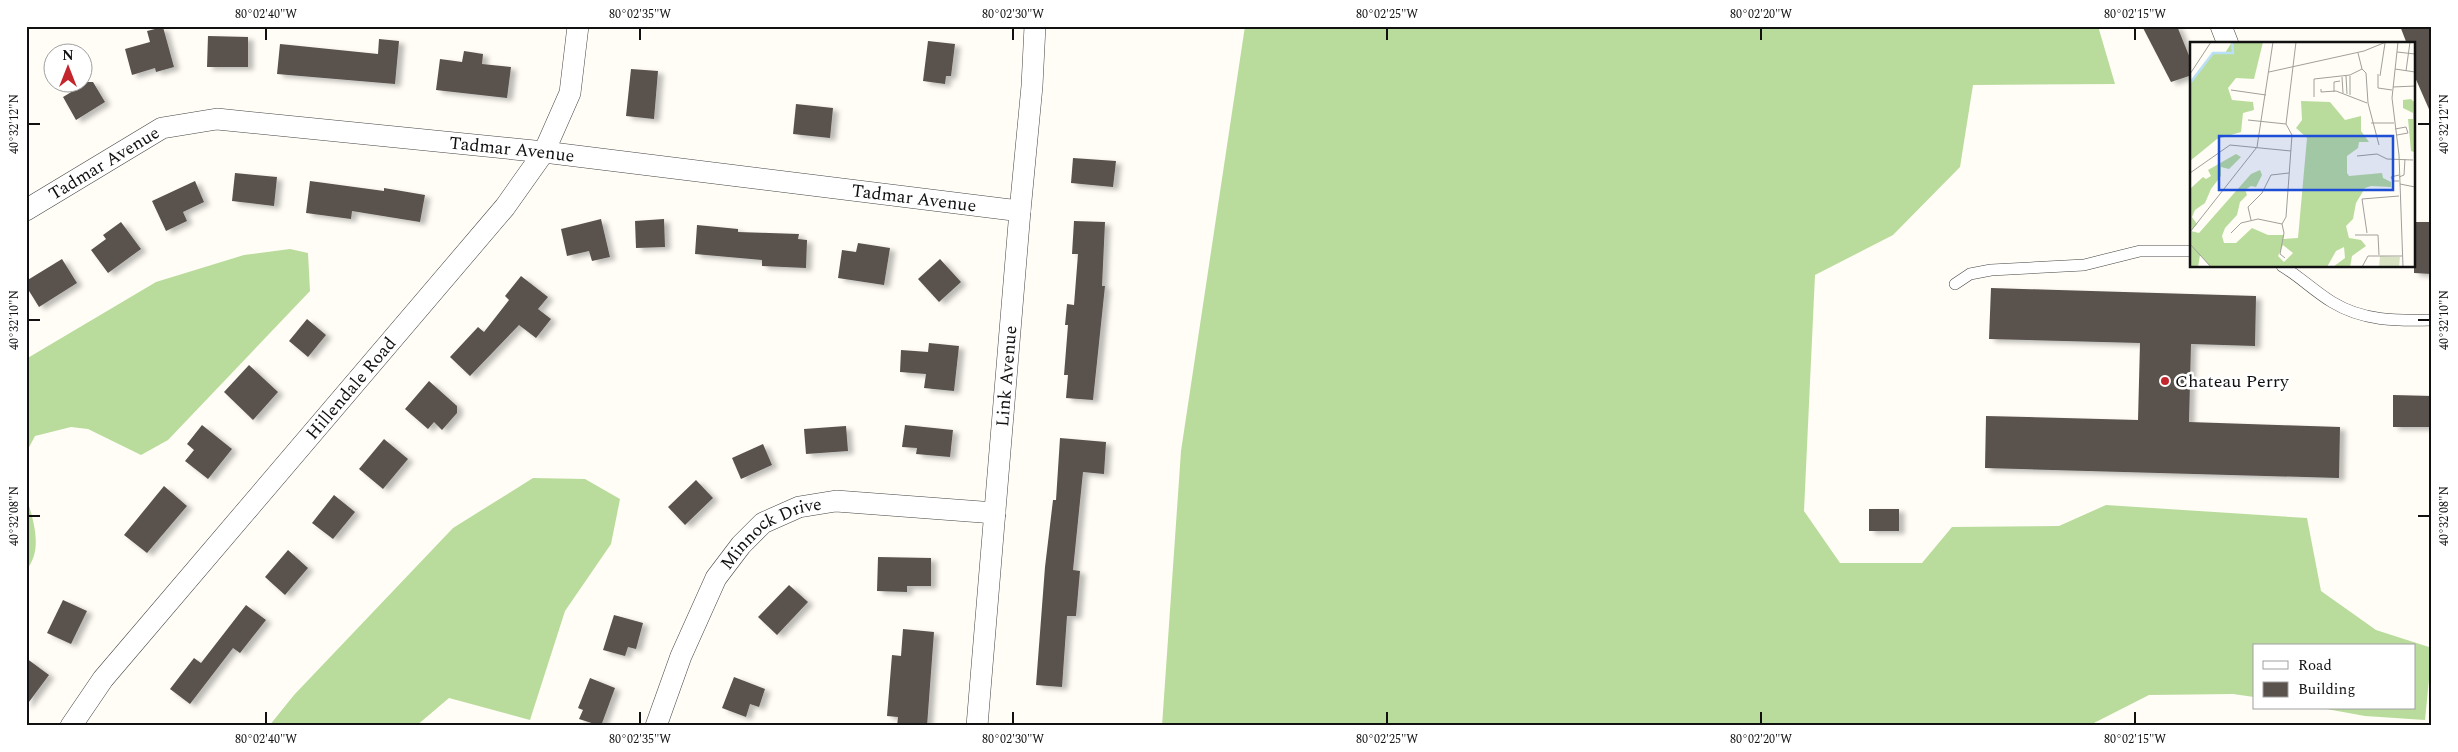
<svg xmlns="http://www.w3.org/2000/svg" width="2458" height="752" font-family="Spectral,serif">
  <defs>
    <filter id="shadow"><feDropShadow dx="5.5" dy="3" stdDeviation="2.5" flood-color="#0004"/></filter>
  </defs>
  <rect width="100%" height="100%" fill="#fffdf5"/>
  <g fill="#b9dc9c">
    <path d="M1245,26H2098L2115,84L1973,85L1960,167L1893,235L1815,275L1804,511L1840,563H1922L1952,527L2059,526L2106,505L2307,518L2321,591L2376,630L2432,648L2425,720L2365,716L2321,708H2414V646H2254V697L2233,694L2149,695L2088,726H1162L1181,451Z"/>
    <path d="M290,249L308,253L310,291L168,440L141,455L88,429L71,427L35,436L26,453V359L156,282L244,255Z"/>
    <path d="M533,478L585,479L620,499L611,544L565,611L530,720L449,698L416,726H269L294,695L453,528Z"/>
    <path d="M26,496C33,519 44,550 26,570Z"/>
  </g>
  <g fill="#5a524d" filter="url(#shadow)">
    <path d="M2142,26H2177L2192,63V75L2171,82Z"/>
    <path d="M2400,26H2432V116L2414,75V44H2407Z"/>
    <path d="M163,27L174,67L156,72L155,68L132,75L125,49L150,42L147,31Z"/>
    <path d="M208,36L248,37V67H207Z"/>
    <path d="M379,39L399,41L395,84L277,74L280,44L378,54Z"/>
    <path d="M928,41L955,44L951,76H946L945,84L923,81Z"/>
    <path d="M464,51L483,54L482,64L511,67L507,98L436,90L440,59L462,62Z"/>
    <path d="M631,69L658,71L654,119L626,116Z"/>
    <path d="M67,82H93L105,102L76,120L63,97L73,91Z"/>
    <path d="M796,104L833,108L830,138L793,134Z"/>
    <path d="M1073,158L1116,161L1113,187L1071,183Z"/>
    <path d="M235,173L277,177L274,206L232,201Z"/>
    <path d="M195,181L204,202L183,212L187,221L166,231L152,201Z"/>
    <path d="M310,181L384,191V188L425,195L420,222L352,211L351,219L306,213Z"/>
    <path d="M601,219L610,257L592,261L589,251L567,256L561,229Z"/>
    <path d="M664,219L665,247L636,248L635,221Z"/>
    <path d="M1074,221L1105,222L1102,286H1105L1093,400L1066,398L1068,375H1064L1068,325H1065L1067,304L1074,305L1078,254H1072Z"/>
    <path d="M121,222L141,249L108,273L91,250L106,239L103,235Z"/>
    <path d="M2414,222H2432V274L2414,273Z"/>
    <path d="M697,225L738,229V232L799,234L798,239L807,240L806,268L762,266V260L695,254Z"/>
    <path d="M858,243L890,248L884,285L838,278L842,250L856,252Z"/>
    <path d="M62,259L77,283L39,307L26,286V281Z"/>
    <path d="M940,259L961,282L939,302L918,279Z"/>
    <path d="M521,276L548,297L538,309L551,319L536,338L519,325L470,376L450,357L478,327L484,332L509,300L505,296Z"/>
    <path d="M1991,288L2256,296L2255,346L2191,344L2189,422L2340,427L2339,478L1985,468L1986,416L2138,420L2140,343L1989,339Z"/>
    <path d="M307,319L326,335L308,357L289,341Z"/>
    <path d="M929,343L959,346L954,391L924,388L926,374L900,372L901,350L928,352Z"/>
    <path d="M249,365L278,392L253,420L224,392Z"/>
    <path d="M429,381L457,406V413L442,430L434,422L428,429L405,409Z"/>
    <path d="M2393,395L2432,396V427H2393Z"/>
    <path d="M202,425L232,449L208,479L185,461L194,450L187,444Z"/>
    <path d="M905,425L953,430L950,457L916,454L917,448L902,447Z"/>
    <path d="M846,426L848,451L806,454L804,429Z"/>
    <path d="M1060,438L1106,442L1104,474L1083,472L1073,570L1080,571L1076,616H1067L1062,687L1036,685L1045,567L1053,500H1056Z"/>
    <path d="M384,439L408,459L383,489L359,469Z"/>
    <path d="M763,444L772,465L741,479L732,458Z"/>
    <path d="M696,480L713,498L685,525L668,507Z"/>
    <path d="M164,486L187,506L147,553L124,535Z"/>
    <path d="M334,495L355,512L333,539L312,523Z"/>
    <rect x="1869" y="509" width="30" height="22"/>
    <path d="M288,550L308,568L285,595L265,577Z"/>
    <path d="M878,557L931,558V586H907V592L877,591Z"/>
    <path d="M789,585L808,602L777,635L758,617Z"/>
    <path d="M63,600L87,611L71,644L47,633Z"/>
    <path d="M246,605L266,620L240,653L233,648L190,704L170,689L194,658L201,663Z"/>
    <path d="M614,615L643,623L636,649L628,647L625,656L603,650Z"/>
    <path d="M903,629L934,632L927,726H897L898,717L887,716L892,655L901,656Z"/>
    <path d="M26,658L49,675L26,706Z"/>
    <path d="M734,677L765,689L759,707L750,704L746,717L722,708Z"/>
    <path d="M590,678L615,688L601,726L579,719L583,710L578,708Z"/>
  </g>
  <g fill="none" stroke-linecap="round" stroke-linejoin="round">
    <defs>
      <g id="service">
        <path d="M2282,266C2299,276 2314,291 2332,302C2363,321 2396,321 2432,320"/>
        <path d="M1955,284L1970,274L1991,270L2084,265L2140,251H2192"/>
      </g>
      <g id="minor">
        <path d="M2221,26L2228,44"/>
        <path id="s1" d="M26,210L162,128L217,119L544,152L1020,211"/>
        <path id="s2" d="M71,726L103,679L505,207L544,152L570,93L578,26"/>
        <path id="s3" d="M656,726L681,656L716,578L741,545L763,523L799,507L836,501L995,513"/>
        <path id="s4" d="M977,726L1020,211L1032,86L1035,26"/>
      </g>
    </defs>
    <use href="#service" stroke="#444" stroke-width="12"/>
    <use href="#minor" stroke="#444" stroke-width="22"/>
    <use href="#service" stroke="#fff" stroke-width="11"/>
    <use href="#minor" stroke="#fff" stroke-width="21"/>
  </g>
  <path fill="none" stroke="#111" stroke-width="2" d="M266,28V40M640,28V40M1013,28V40M1387,28V40M1761,28V40M2135,28V40M28,124H40M2418,124H2430M28,320H40M2418,320H2430M28,516H40M2418,516H2430M266,712V724M640,712V724M1013,712V724M1387,712V724M1761,712V724M2135,712V724"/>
  <circle fill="#c4262e" stroke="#fff" stroke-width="2" cx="2165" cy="381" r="5"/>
  <g text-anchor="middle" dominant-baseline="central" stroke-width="5" stroke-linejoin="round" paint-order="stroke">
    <g font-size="18" fill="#111" stroke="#fff">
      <text stroke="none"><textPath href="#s1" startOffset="511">Tadmar Avenue</textPath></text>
      <text stroke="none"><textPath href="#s1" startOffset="91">Tadmar Avenue</textPath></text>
      <text stroke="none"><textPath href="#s1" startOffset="916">Tadmar Avenue</textPath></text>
      <text stroke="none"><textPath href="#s4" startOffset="351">Link Avenue</textPath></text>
      <text stroke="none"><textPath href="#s2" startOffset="439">Hillendale Road</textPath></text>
      <text stroke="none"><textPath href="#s3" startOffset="234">Minnock Drive</textPath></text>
    </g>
    <g font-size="18" fill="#111" stroke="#fff" text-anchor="start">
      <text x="2175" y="381">Chateau Perry</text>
    </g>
  </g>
  <g transform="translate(2190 42)">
    <rect width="225" height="225" fill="#fffdf5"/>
    <path d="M42,0H73L64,37L46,36L38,46L42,58L63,60L64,68L53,71L51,90L27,97L0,119V40L22,12L35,11ZM221,57L225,61V118L224,110L221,109L218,77H223V71L213,66V58ZM111,59L140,60L155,78L171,74V89L179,100H169L168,106L157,114V131L159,134L192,131L193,136L201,140V145L181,144L175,146L166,161L163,177L156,184L159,196L171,198L176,204L162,214L160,225H143L155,216L154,205L146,209L137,225H21L10,213L8,225H0V147L13,135L16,137L21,134L18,128L46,112L51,115L39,127L31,125V134L21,147L15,161L5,168L2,175L7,182L1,189L9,191L61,132L70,128L72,133L66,145L61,144L55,148L57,153L50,160L47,173L35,186L32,194L34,201H46L62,186L78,193H94L93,197L108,196L117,96L106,86L112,78ZM93,203L103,211L94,220L88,214Z" fill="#b9dc9c" fill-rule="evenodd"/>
    <path d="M190,214L210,215L209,225H189Z" fill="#d9e3c4"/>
    <path fill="none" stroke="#b9e0f7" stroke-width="2.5" d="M0,41L23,11H43L42,0"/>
    <path fill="none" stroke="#a09f9a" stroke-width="1" d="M208,0L202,56L209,113L213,225M207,10L225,12M168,11L172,27L176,31L178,61L189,103M205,27L225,30M216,29L220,0M79,30L174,9L196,0M0,32L21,0M188,32V46L202,48M156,34L157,52M160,34V53M190,34L195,1M152,35L153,51M203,45L225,44M131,47V50L146,49L177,61M41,48L76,53M144,50V40L150,39M124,55V37L160,33L172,27M58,78L96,82M181,81H204M205,87L216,85L218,91L207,93M167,114L187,112L197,117L223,118M0,131L40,103L101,109M209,135L214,133L215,117M209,139H203L201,135L209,133M210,142L225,145M61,178L58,165L72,151L81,133L99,131M92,182L96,175L102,93L96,82L106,0M92,182L94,191L90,212L95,216M0,190L67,105L83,0M41,191L51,181L68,177L92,182M177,191L172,157L209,154M165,193H188L189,213M0,202L21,225M172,225L178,214H212"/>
    <path fill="#1d4ed8" fill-opacity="0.15" stroke="#1d4ed8" stroke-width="2.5" d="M29,94H203V148H29Z"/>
    <rect width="225" height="225" fill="none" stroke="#111" stroke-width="2.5"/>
  </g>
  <rect width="2458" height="752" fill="none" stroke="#ffffff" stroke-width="55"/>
  <rect x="2253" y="644" width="162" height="65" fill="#ffffff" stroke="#a0a0a0"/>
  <rect x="2263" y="661" width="25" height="8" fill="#ffffff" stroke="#a0a0a0"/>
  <text x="2298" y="670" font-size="15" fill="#111111">Road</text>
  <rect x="2263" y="682" width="25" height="15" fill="#5a524d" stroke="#a0a0a0"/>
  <text x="2298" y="694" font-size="15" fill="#111111">Building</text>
  <g transform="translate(68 68)"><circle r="24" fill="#ffffff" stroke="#a0a0a0"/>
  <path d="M0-4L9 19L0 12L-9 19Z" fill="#c4262e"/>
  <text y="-8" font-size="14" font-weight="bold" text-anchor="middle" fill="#111111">N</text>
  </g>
  <rect x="28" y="28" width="2402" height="696" fill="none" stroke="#111" stroke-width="2"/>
  <g font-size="12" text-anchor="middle" fill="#111">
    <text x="266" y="18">80°02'40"W</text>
    <text x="640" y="18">80°02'35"W</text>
    <text x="1013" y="18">80°02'30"W</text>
    <text x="1387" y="18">80°02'25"W</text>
    <text x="1761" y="18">80°02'20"W</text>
    <text x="2135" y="18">80°02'15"W</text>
    <text transform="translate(14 124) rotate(-90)" y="4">40°32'12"N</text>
    <text transform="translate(2444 124) rotate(-90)" y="4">40°32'12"N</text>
    <text transform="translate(14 320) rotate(-90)" y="4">40°32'10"N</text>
    <text transform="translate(2444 320) rotate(-90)" y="4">40°32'10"N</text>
    <text transform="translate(14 516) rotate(-90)" y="4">40°32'08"N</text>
    <text transform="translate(2444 516) rotate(-90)" y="4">40°32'08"N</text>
    <text x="266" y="743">80°02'40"W</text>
    <text x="640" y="743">80°02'35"W</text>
    <text x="1013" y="743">80°02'30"W</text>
    <text x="1387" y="743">80°02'25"W</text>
    <text x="1761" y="743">80°02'20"W</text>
    <text x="2135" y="743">80°02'15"W</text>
  </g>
</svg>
